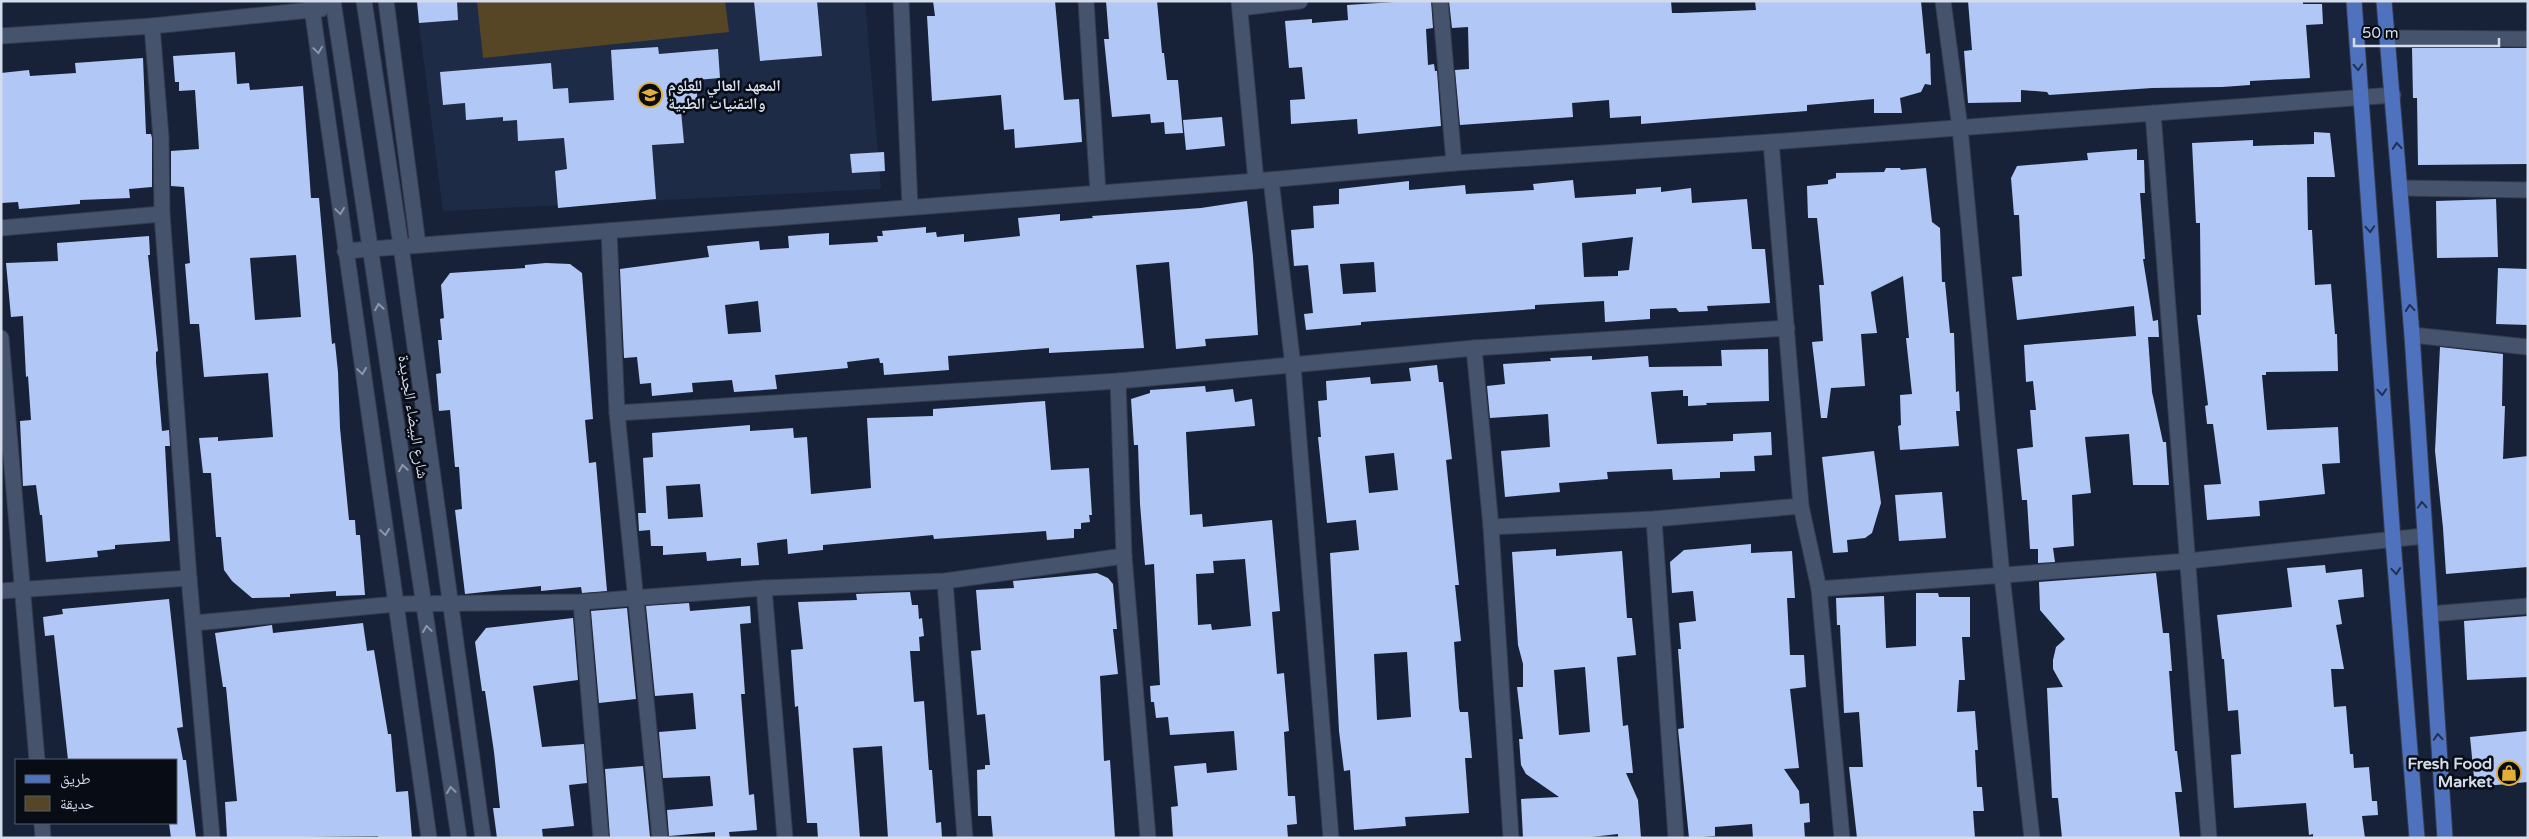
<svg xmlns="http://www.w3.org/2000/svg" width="2529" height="839" font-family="'Varela Round','Noto Naskh Arabic',sans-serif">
  <rect width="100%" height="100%" fill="#172238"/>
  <path fill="#1d2b47" d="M416,1H865L881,189L443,211Z"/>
  <path fill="#574625" d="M477,1H725L729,32L483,58Z"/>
  <g fill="#b1c8f6" fill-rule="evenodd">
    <path d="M417,1H457L458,20L419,23Z"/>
    <path d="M754,1H817L822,56L760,61Z"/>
    <path d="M933,1H1055L1064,100L1079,99L1082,142L1015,148L1014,129L1004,130L1001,95L932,101L927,16H935Z"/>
    <path d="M1106,1H1157L1162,53H1164L1167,80H1178L1183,133L1165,134L1164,122L1151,123L1150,114L1112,117L1104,39H1109Z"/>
    <path d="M1410,1H1431L1433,28L1426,29L1428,65L1434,64L1435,71H1437L1441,126L1358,134L1357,119L1291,124L1290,100L1305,99L1302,67L1289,68L1285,21L1312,19V23L1348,20L1347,5Z"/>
    <path d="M1449,1H1671L1672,13H1681L1756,10L1755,1H1921L1926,54L1930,53L1931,85L1925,84L1921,92L1900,98L1902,113H1874V99L1807,105V111L1641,124V116L1610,118L1609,100L1572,103L1573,117L1460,125L1455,70L1469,69L1468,27L1452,28Z"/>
    <path d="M1968,1H2303V4H2322L2323,24L2306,25L2310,78L2250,81V85L2222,87L2152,88L2049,95L2047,92L2021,90V102L1968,103L1964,51L1972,50Z"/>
    <path d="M658,47L659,54L718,49L720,78L696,80L698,110L681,111L684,143L652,145L656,199L558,208L555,171L567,169L564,138L518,141L517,120L503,121V117L466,120L465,103L443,105L440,72L551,63L553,89L568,88L569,103L614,100L611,50Z"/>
    <path d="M2412,48H2528V164L2418,165L2417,98H2413Z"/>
    <path d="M235,52L237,84L249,83L250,90L303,86L311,198H319L332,344L335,343L338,372L340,428L349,520H355L356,535H360L365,595L336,596V591L290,594V597L252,598L232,581L224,570L221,537H216L211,473H203L199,438L218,437V441L273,437L268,373L204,377L199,324H190L185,264L190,263L184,187L171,186V151L199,149L196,105L195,90L179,91V82H175L173,56ZM296,255L301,317L255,320L250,258Z"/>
    <path d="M143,58L146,134H151L152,138V187L129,189L130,198L80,200V204L19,209L18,202L1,203V73L29,70L30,76L76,73L75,63Z"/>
    <path d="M1222,117L1225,146L1186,150L1183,120Z"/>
    <path d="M2314,132L2330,133L2335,177H2307L2308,230H2312L2315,285L2331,284L2335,334H2337L2338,371L2266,372V375H2262L2267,430L2338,427L2340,463L2322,464L2325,494L2259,501L2260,516L2207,520L2204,485L2221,484L2213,424H2207L2205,406L2208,405L2197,315H2201L2200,223H2196L2192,143L2253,140V146L2314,144Z"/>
    <path d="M2137,149V160H2144L2145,193H2140L2145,259H2143L2153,321L2158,320L2159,337H2148L2152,392L2163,442H2166L2169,485H2133L2129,434L2085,437L2091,493L2072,495L2074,546L2053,548L2055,562L2038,563V549H2030L2027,500H2022L2017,449L2033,447L2030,410H2036L2033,381L2026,382L2024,345L2136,336L2134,306L2017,320L2012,277L2022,276L2019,215H2014L2011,178L2017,166L2088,160L2087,153Z"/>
    <path d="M884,152L885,171L852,173L850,154Z"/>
    <path d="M1886,168H1900L1901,170L1926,168L1932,222L1940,228L1942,282H1945L1950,333H1954L1956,392L1959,391L1960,411H1956L1959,446L1900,450L1898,426L1901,425L1900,395L1912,394L1906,338H1909L1903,276L1871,292L1877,333L1861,334L1865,386L1831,388L1827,418H1821L1812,342L1823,341L1819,285H1824L1817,218H1808L1807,186L1828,184V180L1836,178V173L1884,172Z"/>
    <path d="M1573,180L1575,198L1636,194V189L1661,187V192L1691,188L1692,203L1747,199L1752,249H1765L1770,303L1707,306L1708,311L1679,312L1676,308L1650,309V319L1605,322L1604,301L1535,305V309L1361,322V325L1306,330L1304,314L1313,313L1308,265L1294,266L1291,230L1314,228L1313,206L1339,204V189L1409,181V190L1465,185L1466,194L1534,190L1533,184ZM1633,237L1629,270L1618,271V276L1584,277L1582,243ZM1374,262L1376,292L1343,294L1340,264Z"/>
    <path d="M2496,199L2498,257L2437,258L2436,201Z"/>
    <path d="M1247,201L1253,257L1258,335L1205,339L1206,346L1176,349L1169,262L1136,265L1144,348L1049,353V348L948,356L949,370L884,375L883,363H880L879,358L847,362L848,368L775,375L777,389L734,392L732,380L692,383L693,392L652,396L651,383L640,384L637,357L624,358L620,269L709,257L707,246L759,241L760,250L789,248L788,236L829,233V245L878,242L877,236H883L882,231L926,227V233L936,232L937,237L964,234V242L1020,236L1018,218L1060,214V221L1093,218L1092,216L1201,208ZM758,301L761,332L728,334L725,305Z"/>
    <path d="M149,236L150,255H148L158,351L156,352V362L162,431L169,430L170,446H165L170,541L115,545V549L97,551L98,557L46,562L42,515H40L36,485L23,486L20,421L31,420L28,376L26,377L23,316L11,317L6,263L58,261L57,243Z"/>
    <path d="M546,263L570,264L582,273L593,419L585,420L589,463L596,462L607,591L582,593L581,587L541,591V586L465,594L455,510L462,509L459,467H455L450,410L439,411L436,374L441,373L438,340H442L440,319L444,318L441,285L450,273L525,268V265Z"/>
    <path d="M2498,268L2528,269V325L2496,324Z"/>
    <path d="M2440,347L2503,354L2502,406H2505L2503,459L2528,456V567L2446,574L2443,528L2435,451Z"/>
    <path d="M1768,349L1769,401L1706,403L1707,405L1688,406V396H1683V390L1651,392L1657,444L1733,441V434L1771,432L1772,455L1754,456L1755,471L1720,472V478L1673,480L1672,469L1607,472L1608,479L1559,483L1560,492L1505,497L1501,451L1550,447L1548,414L1490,418L1487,386L1505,384L1503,364L1551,361L1550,358L1592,356V360L1648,356L1649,367L1722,366L1721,350Z"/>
    <path d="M1437,365L1439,382H1443L1452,459L1446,460L1459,585H1455L1461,641L1454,642L1459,708L1460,712H1468L1472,758H1465L1469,813L1405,817L1406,826L1354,830L1350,770L1344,771L1339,731L1330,553L1359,550L1356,520L1327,523L1318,437H1321L1318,401L1327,400L1326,381L1370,377L1371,384L1411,381L1409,368ZM1394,453L1398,490L1369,493L1365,456ZM1407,652L1411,717L1377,720L1374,654Z"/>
    <path d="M1205,386L1206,392L1233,389L1235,402L1252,399L1255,426L1186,432L1190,515L1202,514L1203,527L1272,520L1280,611L1272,612L1277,674L1284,673L1289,731L1284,732L1288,796H1295L1297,824L1287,825L1288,838H1173L1171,807L1178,806L1174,766L1206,763L1207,773L1237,770L1234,731L1170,735L1168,717L1156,718L1154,702H1151L1150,686L1160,685L1154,564L1145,565L1140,504L1138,445H1134L1131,399L1150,393V390ZM1245,559L1251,626L1212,630L1211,624L1198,625L1196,574L1214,573L1213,561Z"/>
    <path d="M1045,401L1051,470L1089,468L1092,515H1089L1090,522L1081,523V529H1074V538L1047,540L1046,531L934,539L933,535L823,545V550L788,554L787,539L757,543L759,565L741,566V558L707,561L706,552L663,555V546H651L650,530L639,531L638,513H646L643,458L653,457L652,433L750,425V431L793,428L794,438L807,437L811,494L871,488L867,418L933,416V409ZM700,484L703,517L668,519L666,486Z"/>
    <path d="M1874,451L1881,503L1872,533L1865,538L1847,540L1848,552L1833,553L1822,457Z"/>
    <path d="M1942,492L1946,538L1899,541L1895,495Z"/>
    <path d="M1751,544V553L1792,551L1795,598H1787L1790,655H1804L1806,687L1790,689L1799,768L1784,769L1799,791L1800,804L1809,803L1810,822L1804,823L1805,838H1753L1752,824L1715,827V836L1689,838L1678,729L1684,728L1678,649H1681L1679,623L1696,621L1693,591L1672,593L1670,562L1684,550Z"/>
    <path d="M1556,549V556L1622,551L1627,618H1632L1636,655L1617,657L1623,726L1628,725L1633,773H1626L1638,800L1641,838H1618V834L1582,838H1523L1521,799L1559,797L1526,774L1521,765L1519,739H1523L1517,687H1523V664L1518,645L1512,552ZM1585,667L1590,732L1559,735L1554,670Z"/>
    <path d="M2325,565L2326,573L2362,569L2364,597L2338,600L2342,624L2336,625L2344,669H2331L2334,707L2346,706L2350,754H2353L2354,768L2369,767L2372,801H2377L2378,815L2362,816L2365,838H2313V834L2309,835L2306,803L2234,808L2231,755L2241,754L2238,710L2228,711L2224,659H2222L2217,615L2292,607L2287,568Z"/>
    <path d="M1097,573L1108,578L1113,584L1117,629H1113L1118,674L1100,676L1104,761L1110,760L1115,838H993L991,816H978L977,770L985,769V765H990L985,714L977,715L971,651L981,650L976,590L1014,588L1013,581Z"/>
    <path d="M2156,573L2163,633H2169L2172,671H2169L2175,751H2177L2182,792H2175L2180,838H2062L2058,798H2052L2047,688L2063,687L2053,669V660L2056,647L2065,639L2040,610L2039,582Z"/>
    <path d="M910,592L912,605H918L919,619L922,618L924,636L919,637L920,651H910L914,702L924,701L929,770H932L936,823L941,822L942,838H888L882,746L853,748L860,838H818L817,823H807L798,706L795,707L791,650L803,649L798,602L857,600L856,594Z"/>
    <path d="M1916,593H1938L1939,597H1970V637H1962L1965,680H1959L1957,712L1975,711L1978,750H1975L1977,787H1982L1984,811H1973L1975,838H1857L1849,767H1863L1859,712L1844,713L1840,625H1837L1836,598L1884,596L1886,648L1916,646Z"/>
    <path d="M169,599L183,727L177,728L183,760H186L196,838H171L169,823H176V760H68L54,635L45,636L43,617L63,614L62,609Z"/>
    <path d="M689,603L690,611L750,606L751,623L740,624L745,694H741L749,795L754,794L757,830L729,832L730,838H715V832L669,836L667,810L713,806L710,776L663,778L659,732L696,729L693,693L655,696L646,606Z"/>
    <path d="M627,608L636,699L599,703L591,611Z"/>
    <path d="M2528,616V677L2467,680L2464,621Z"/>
    <path d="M573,618L578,680L533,686L542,747L584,744L587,783L569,785L574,826L542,829L543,838H497L493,808H500L494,752L485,691H482L475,642L486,628Z"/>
    <path d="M363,623L367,651L374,650L388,734H391L396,792L408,791L412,838H378V836L227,838L225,802L237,801L226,687H223L215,633L272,625L273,633Z"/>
    <path d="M2528,731V782L2475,787L2470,737Z"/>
    <path d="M643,766L650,837L610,838L605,769Z"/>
  </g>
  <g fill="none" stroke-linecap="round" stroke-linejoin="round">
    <defs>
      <g id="minor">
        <path d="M311,1L429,838"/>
        <path d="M333,1L459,838"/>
        <path d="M364,1L401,246L483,838"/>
        <path d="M386,1L418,245"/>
        <path d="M901,1L910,207"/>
        <path d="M1086,1L1098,193"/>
        <path d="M1239,1L1256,181"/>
        <path d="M1440,1L1454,163"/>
        <path d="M1943,1L1960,128L2002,576L2032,838"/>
        <path d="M1240,8L1300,1"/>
        <path d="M152,26L161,138L162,214L189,578L212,838"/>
        <path d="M1,36L152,26L321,9"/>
        <path d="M2389,38L2528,39"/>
        <path d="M2153,113L2209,838"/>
        <path d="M1771,142L1801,506L1819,589L1842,838"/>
        <path d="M1271,180L1293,366L1331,838"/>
        <path d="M2400,188L2528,190"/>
        <path d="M1,228L162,214"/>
        <path d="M609,231L617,413L660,838"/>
        <path d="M345,251L1256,181L1454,163L1771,142L2393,95"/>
        <path d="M2412,335L2528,347"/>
        <path d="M1,338L37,760"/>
        <path d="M1474,348L1491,527L1511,838"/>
        <path d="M1118,381L1124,556L1148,838"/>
        <path d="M617,413L1118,381L1474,348L1787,328"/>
        <path d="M1654,519L1676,838"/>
        <path d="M1491,527L1654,519L1801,506"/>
        <path d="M945,581L965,838"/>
        <path d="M764,588L785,838"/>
        <path d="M1819,589L2188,561L2424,536"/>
        <path d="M1,591L189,578"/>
        <path d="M581,602L601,838"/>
        <path d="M2430,614L2528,606"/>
        <path d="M194,623L396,604L581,602L764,588L945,581L1124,556"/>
        <path d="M42,823L43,838"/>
      </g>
      <g id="major">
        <path d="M2354,1L2393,540L2417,838"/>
        <path d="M2384,1L2412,335L2445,838"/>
      </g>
    </defs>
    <use href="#minor" stroke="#363c4f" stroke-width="17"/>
    <use href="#major" stroke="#363c4f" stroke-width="17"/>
    <use href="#minor" stroke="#46536c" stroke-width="15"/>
    <use href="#major" stroke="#4f72bf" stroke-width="15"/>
  </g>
  <defs><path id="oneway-chevron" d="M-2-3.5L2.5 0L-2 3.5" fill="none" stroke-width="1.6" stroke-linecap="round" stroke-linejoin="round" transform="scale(1.25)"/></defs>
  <g stroke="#8d98ac">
    <use href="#oneway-chevron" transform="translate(318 50) rotate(82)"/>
    <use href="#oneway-chevron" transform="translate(340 211) rotate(82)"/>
    <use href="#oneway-chevron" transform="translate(379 307) rotate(-99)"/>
    <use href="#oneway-chevron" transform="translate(362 371) rotate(82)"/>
    <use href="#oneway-chevron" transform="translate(403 468) rotate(-99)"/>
    <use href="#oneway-chevron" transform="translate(385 532) rotate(82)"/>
    <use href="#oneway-chevron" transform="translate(427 629) rotate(-98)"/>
    <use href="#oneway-chevron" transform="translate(451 790) rotate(-98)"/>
  </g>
  <g stroke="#203050">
    <use href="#oneway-chevron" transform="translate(2358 67) rotate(87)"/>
    <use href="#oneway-chevron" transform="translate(2397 146) rotate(-94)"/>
    <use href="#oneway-chevron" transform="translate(2370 229) rotate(86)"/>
    <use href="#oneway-chevron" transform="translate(2410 308) rotate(-95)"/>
    <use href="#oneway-chevron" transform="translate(2382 392) rotate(86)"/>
    <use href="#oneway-chevron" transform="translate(2422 505) rotate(-93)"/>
    <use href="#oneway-chevron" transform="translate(2396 571) rotate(85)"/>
    <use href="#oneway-chevron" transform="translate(2438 737) rotate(-94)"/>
  </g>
  <defs>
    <symbol id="university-ring" viewBox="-11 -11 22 22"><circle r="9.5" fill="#070c15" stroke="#e3ae35" stroke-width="1.5"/><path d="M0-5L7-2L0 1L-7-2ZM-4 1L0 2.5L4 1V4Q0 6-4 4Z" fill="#e3ae35"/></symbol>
    <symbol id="shop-ring" viewBox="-11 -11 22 22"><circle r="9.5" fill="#070c15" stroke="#e3ae35" stroke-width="1.5"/><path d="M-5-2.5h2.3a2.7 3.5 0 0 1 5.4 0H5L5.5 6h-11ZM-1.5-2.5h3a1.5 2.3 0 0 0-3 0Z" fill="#e3ae35"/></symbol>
  </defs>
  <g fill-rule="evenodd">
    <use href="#university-ring" x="636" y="81" width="28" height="28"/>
    <use href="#shop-ring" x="2495" y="759" width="28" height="28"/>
  </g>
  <g text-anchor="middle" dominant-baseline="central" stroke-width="5" stroke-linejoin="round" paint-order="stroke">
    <g font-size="16" font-weight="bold" fill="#d4dceb" stroke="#070c15" text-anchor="start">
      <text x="668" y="86">المعهد العالي للعلوم<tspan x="668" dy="18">والتقنيات الطبية</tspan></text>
      <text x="2492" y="764" text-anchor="end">Fresh Food<tspan x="2492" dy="18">Market</tspan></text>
    </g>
    <g font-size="16" fill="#d4dceb" stroke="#070c15">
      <text transform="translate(413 417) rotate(81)">شارع البيضاء الجديدة</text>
    </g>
  </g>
  <rect width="2529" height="839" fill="none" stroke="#d4dceb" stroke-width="5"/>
  <rect x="15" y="759" width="162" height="65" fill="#070c15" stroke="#595f6b"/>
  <rect x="25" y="775" width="25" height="8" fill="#4f72bf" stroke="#595f6b"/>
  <text x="60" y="784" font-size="15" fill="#d4dceb">طريق</text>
  <rect x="25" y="796" width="25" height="15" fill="#574625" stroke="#595f6b"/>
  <text x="60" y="809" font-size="15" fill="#d4dceb">حديقة</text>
  <path d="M2354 38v8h145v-8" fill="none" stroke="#d4dceb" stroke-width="2.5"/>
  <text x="2362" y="38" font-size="15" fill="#d4dceb" stroke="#070c15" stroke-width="4" paint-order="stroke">50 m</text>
</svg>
